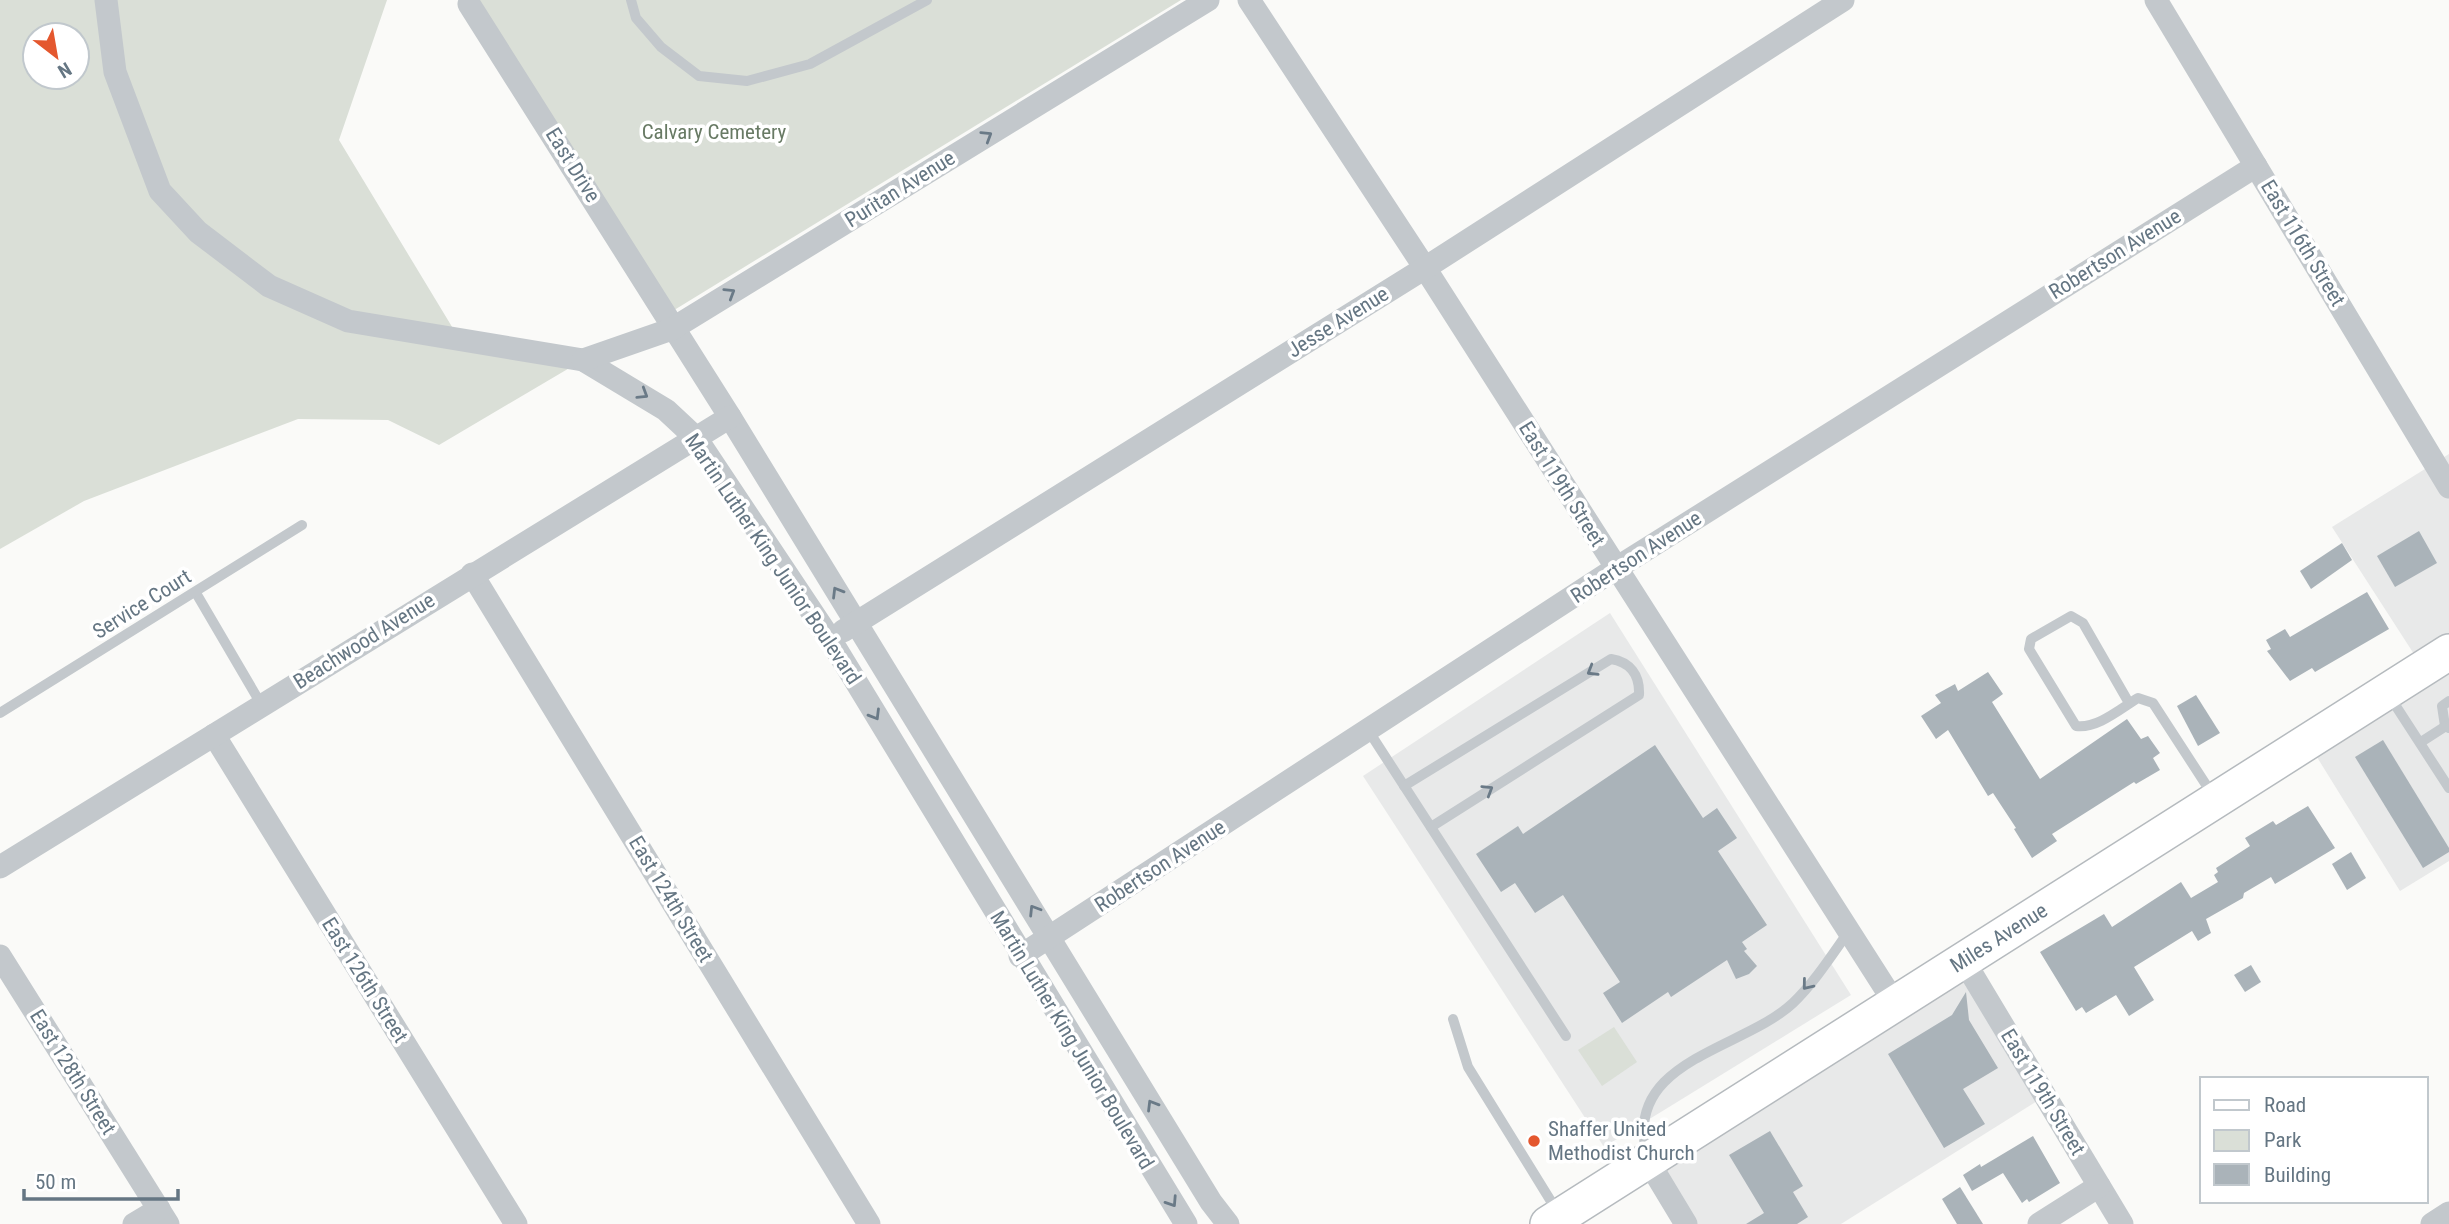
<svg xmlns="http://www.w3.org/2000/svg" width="2449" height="1224" font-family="'Roboto Condensed',sans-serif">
  <rect width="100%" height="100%" fill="#fafaf8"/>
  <g fill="#e8e9e9">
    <path d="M2449,454V861L2400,891L2307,741L2423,668L2332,527Z"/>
    <path d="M1610,613L1851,995L1604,1147L1363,776Z"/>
    <path d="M1964,961L2045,1096L1841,1224H1686L1648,1161Z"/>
  </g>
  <g fill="#dadfd7" fill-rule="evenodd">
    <path d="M0,0H387L339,140L460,340L583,360L439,445L388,420L298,419L84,501L0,549ZM35,35H77V77H35Z"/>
    <path d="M479,0H1181L671,312Z"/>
    <path d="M1614,1027L1637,1062L1602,1086L1578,1050Z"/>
  </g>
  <g fill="#aab3b9">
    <path d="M2419,531L2437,563L2395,587L2377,556Z"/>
    <path d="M2342,543L2352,560L2311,589L2300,571Z"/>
    <path d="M2367,592L2389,629L2315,672L2312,668L2290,681L2267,651L2271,649L2266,640L2285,629L2290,637Z"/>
    <path d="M1988,672L2003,694L1992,702L2040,779L2127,719L2141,739L2148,736L2160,753L2153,758L2160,770L2136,784L2134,782L2052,834L2057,841L2032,858L2014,829L2016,828L1993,793L1988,796L1948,730L1936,739L1921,716L1941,703L1935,695L1955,684L1958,691Z"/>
    <path d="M2196,695L2220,733L2198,746L2177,706Z"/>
    <path d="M2383,740L2449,848V852L2423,868L2355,757Z"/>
    <path d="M1655,745L1703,818L1717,808L1737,838L1718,851L1767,925L1742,942L1747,949L1744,951L1757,966L1749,974L1736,979L1727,960L1671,997L1668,992L1622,1023L1603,993L1620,982L1563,895L1535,913L1515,883L1501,892L1476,854L1518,826L1523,834Z"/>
    <path d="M2308,806L2335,848L2275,884L2271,877L2244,893L2243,898L2206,919L2211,933L2198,941L2192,931L2134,967L2154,1000L2129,1016L2116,995L2086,1013L2082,1007L2076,1011L2040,952L2104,914L2112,927L2181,882L2191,898L2218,882L2214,875L2218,872L2216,868L2250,846L2245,838L2273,821L2276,825Z"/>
    <path d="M2351,852L2366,878L2347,890L2332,864Z"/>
    <path d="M2251,965L2261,982L2245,992L2234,975Z"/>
    <path d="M1966,992L1969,1020L1998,1068L1963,1089L1985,1124L1944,1148L1888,1054L1952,1015Z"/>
    <path d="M1770,1131L1803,1186L1793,1192L1808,1217L1797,1224H1746L1764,1213L1729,1155Z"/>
    <path d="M2033,1136L2060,1183L2029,1202L2027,1199L2022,1203L2003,1173L1972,1191L1963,1175L1980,1164L1981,1167Z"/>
    <path d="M1960,1187L1983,1224H1957L1942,1199Z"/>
  </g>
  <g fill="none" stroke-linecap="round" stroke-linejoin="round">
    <defs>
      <g id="primary">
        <path id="s1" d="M1548,1224L2449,652"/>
      </g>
    </defs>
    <use href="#primary" stroke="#b5babe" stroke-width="38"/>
    <g stroke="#c3c8cc" stroke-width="10">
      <path d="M631,0L636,18L661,47L699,76L747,81L810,64L927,0"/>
      <path d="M196,593L261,704"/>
      <path d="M2390,697L2449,788"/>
      <path d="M2449,701L2442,706L2445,726L2449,728"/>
      <path d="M2129,703L2083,623L2071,616L2031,639L2029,649L2076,726C2097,729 2120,709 2138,698L2153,703L2214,797"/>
      <path d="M0,713L302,525"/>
      <path d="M1368,730L1566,1036"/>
      <path d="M2421,742L2449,724"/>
      <path d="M1404,786L1611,659C1630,662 1640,675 1639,695L1431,827"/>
      <path d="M1453,1019L1468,1067L1557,1211"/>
      <path d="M1647,1155C1622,1060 1743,1050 1793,1003C1814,983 1832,955 1849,931"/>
    </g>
    <g stroke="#c3c8cc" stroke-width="23">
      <path d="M106,0L115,72L160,191L198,232L269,286L348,321L583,360L666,410L696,438L830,639L1186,1224"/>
      <path d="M1249,0L1425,268L1896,1005"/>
      <path d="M2156,0L2449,487"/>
      <path d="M469,4L730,417L1211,1202L1228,1224"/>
      <path d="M583,360L672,329L1208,0"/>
      <path d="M472,574L869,1224"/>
      <path d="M843,631L1425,268L1843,0"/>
      <path d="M214,735L516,1224"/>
      <path d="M0,867L730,417"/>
      <path d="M0,956L168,1224"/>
      <path d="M1020,956L1615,569L2256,166"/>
      <path d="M1964,961L2122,1224"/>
      <path d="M1648,1161L1686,1224"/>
      <path d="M134,1224L159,1209"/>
      <path d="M2039,1224L2099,1186"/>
      <path d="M2432,1224L2449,1213"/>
    </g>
    <use href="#primary" stroke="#fff" stroke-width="35"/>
  </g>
  <defs><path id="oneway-chevron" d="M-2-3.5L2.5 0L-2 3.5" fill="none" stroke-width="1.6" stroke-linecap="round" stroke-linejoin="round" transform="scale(1.75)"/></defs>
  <g stroke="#6a7a87">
    <use href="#oneway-chevron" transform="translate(987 136) rotate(-32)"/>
    <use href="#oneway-chevron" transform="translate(730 293) rotate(-32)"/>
    <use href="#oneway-chevron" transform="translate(643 394) rotate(32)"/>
    <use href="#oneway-chevron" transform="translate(837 592) rotate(-121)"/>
    <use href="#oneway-chevron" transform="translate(1592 671) rotate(149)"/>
    <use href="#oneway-chevron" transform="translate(875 715) rotate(59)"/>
    <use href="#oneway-chevron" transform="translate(1488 790) rotate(-32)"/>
    <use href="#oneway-chevron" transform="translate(1034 910) rotate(-122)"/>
    <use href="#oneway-chevron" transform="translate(1807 985) rotate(129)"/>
    <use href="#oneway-chevron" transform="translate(1152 1105) rotate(-121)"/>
    <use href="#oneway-chevron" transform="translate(1172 1202) rotate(57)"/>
  </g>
  <circle fill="#e4572e" stroke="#fff" stroke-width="2.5" cx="1534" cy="1141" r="7"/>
  <g text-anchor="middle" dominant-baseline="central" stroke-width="7" stroke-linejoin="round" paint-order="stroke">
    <g font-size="21" fill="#687a64" stroke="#fff">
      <text x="714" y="132">Calvary Cemetery</text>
    </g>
    <g font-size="21" fill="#657683" stroke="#fff">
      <text transform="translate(573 165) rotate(58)">East Drive</text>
      <text transform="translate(900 189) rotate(-32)">Puritan Avenue</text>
      <text transform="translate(2303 243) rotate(59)">East 116th Street</text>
      <text transform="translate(2115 254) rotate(-32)">Robertson Avenue</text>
      <text transform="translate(1338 322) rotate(-32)">Jesse Avenue</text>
      <text transform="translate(1562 484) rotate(58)">East 119th Street</text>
      <text transform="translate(1636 557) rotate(-33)">Robertson Avenue</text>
      <text transform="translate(773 559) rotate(56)">Martin Luther King Junior Boulevard</text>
      <text transform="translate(142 604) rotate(-32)">Service Court</text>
      <text transform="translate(364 641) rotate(-32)">Beachwood Avenue</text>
      <text transform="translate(1160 866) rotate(-33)">Robertson Avenue</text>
      <text transform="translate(671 899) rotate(59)">East 124th Street</text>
      <text stroke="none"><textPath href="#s1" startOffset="534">Miles Avenue</textPath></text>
      <text transform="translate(365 980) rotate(58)">East 126th Street</text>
      <text transform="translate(1072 1040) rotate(59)">Martin Luther King Junior Boulevard</text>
      <text transform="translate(73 1072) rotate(58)">East 128th Street</text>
      <text transform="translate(2043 1092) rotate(59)">East 119th Street</text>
    </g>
    <g font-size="21" fill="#657683" stroke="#fff" text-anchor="start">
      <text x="1548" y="1129">Shaffer United<tspan x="1548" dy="24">Methodist Church</tspan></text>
    </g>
  </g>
  <rect x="2200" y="1077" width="228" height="126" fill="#ffffff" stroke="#c1c8cd" stroke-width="2"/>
  <rect x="2214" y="1100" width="35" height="10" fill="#ffffff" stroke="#c1c8cd" stroke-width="2"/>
  <text x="2264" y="1112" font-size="21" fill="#657683">Road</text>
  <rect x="2214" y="1130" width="35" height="21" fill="#dadfd7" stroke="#c1c8cd" stroke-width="2"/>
  <text x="2264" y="1147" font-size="21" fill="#657683">Park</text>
  <rect x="2214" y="1164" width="35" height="21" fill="#aab3b9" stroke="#c1c8cd" stroke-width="2"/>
  <text x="2264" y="1182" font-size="21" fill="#657683">Building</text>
  <g transform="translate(56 56) rotate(149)"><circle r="33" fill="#ffffff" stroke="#c1c8cd" stroke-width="2"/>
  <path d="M0-5L12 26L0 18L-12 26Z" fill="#e4572e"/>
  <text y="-10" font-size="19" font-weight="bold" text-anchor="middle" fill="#657683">N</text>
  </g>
  <path d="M24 1189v10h154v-10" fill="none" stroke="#657683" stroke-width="3.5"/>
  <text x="35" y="1189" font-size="21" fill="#657683" stroke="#ffffff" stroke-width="5" paint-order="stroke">50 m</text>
</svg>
